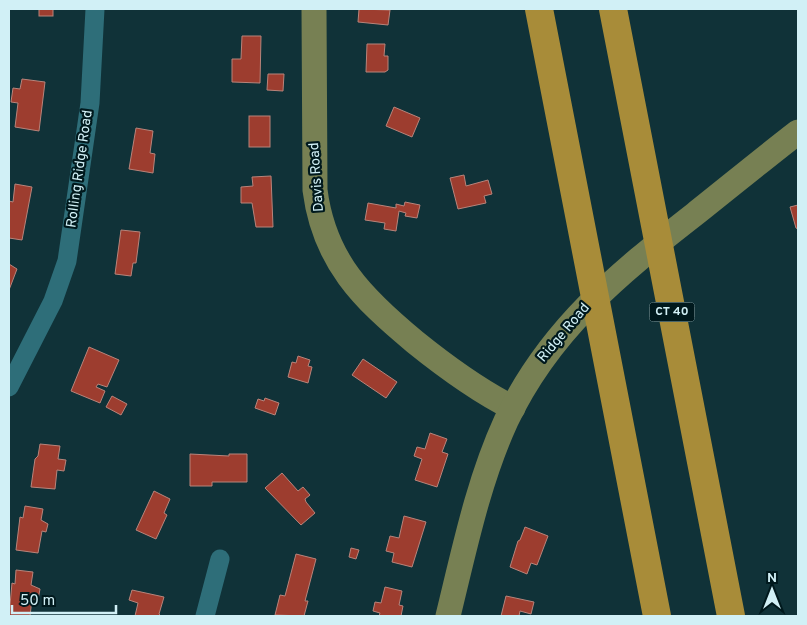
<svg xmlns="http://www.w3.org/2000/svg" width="807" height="625" font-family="Overpass,sans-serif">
  <rect width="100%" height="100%" fill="#103238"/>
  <g fill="#9d3d2f" stroke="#b8847b">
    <rect x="39" y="9" width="14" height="7"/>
    <path d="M359,9L390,10L388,25L358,22Z"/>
    <path d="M242,36H261L260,83L232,82V59H241Z"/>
    <path d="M367,44H385L384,56H388V70L385,72H366Z"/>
    <path d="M268,74H284L283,91L267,90Z"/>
    <path d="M22,79L45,82L39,131L15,127L18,103L11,102L13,88L20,89Z"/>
    <path d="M394,107L420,118L412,137L386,126Z"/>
    <rect x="249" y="116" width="21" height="31"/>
    <path d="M136,128L153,131L150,153L155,154L153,173L129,169Z"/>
    <path d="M464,175L466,186L488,180L492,194L484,196L486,203L458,209L450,178Z"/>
    <path d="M271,176L273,227H256L252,203H241V187L253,186L252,177Z"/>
    <path d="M15,184L32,187L22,240L9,238V201L13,202Z"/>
    <path d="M405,202L420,205L417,218L405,216L406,213L399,211L396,231L384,229L385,223L365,220L368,203L396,208V204L404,206Z"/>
    <path d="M798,205V229L796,228L790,207Z"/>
    <path d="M121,230L140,232L136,263H133L131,276L115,274Z"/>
    <path d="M9,264L17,269L9,290Z"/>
    <path d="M89,347L119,360L107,387L98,384L96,387L105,391L100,403L71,391Z"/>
    <path d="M298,356L310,360L308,366L312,367L308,383L288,377L292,362L296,363Z"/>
    <path d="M363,359L397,382L386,398L352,375Z"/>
    <path d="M112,396L127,404L121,415L106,407Z"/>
    <path d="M265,398L279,403L275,415L255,408L258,399L264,401Z"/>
    <path d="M430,433L447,439L442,452L448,454L437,487L415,480L422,459L414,456L417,447L425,449Z"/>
    <path d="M40,444L60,446L58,459L66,460L64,471L57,470L55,489L31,487L35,459L38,456Z"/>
    <path d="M190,454L229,456V454H247V482H212V486H190Z"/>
    <path d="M282,473L298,491L303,487L310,495L305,499L306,502L315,513L301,525L265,488Z"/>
    <path d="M154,491L170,499L164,513L167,515L156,539L136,530Z"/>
    <path d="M25,506L43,509L41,520L48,524L46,532L42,531L38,553L16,550L20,517L23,518Z"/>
    <path d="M404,516L426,522L412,567L392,562L394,553L386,551L390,536L399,538Z"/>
    <path d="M525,527L548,536L537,565L531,563L527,574L510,567L518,541L520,540Z"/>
    <path d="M351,548L359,550L356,559L349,557Z"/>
    <path d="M296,554L316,559L305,601H308L304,616L275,615L280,595L285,596Z"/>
    <path d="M16,570L33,572L31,585L40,589L38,600L32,599L30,616H9L12,583L15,584Z"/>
    <path d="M385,587L402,591L399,605L403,606L401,616H379L380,613L373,611L375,602L381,603Z"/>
    <path d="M132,590L164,597L159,614L161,616H135L138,603L129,600Z"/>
    <path d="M506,596L534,602L531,614L520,611L519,616H501Z"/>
  </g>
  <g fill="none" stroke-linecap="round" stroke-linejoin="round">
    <g stroke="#2e6e79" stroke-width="19">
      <path d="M9,387L53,301L67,261L90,103L95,9"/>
      <path d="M205,616L220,559"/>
    </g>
    <g stroke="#778053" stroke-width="25">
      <path d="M314,9L315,190C324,261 363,299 415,342C446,367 477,390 513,408"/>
      <path d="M448,616C464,551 478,482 506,421C549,330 618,274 695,214C729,187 763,159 798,132"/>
    </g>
    <g stroke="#a88c39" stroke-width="28">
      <path d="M539,9L657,616"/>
      <path d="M613,9L731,616"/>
    </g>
  </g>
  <g text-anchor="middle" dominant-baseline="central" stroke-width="4.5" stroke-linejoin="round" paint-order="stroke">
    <rect fill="#00191d" stroke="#92b0b5" stroke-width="1" x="649.5" y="302.5" width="45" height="19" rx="4"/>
    <g font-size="12" font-weight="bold" fill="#d1f0f6">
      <text x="672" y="312">CT 40</text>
    </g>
    <g font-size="14" fill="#d1f0f6" stroke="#00191d">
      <text transform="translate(80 169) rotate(-82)">Rolling Ridge Road</text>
      <text transform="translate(317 177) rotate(-94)">Davis Road</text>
      <text transform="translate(564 333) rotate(-50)">Ridge Road</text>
    </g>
  </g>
  <rect width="807" height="625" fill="none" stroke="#d1f0f6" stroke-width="20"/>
  <g transform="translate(772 590)" stroke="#00191d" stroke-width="4" paint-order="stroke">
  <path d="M0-4L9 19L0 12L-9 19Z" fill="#d1f0f6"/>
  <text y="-8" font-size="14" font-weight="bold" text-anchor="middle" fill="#d1f0f6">N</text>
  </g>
  <path d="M12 605v8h104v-8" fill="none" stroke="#d1f0f6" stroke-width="2.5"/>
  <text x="20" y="605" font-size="15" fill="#d1f0f6" stroke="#00191d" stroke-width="4" paint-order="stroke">50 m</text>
</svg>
